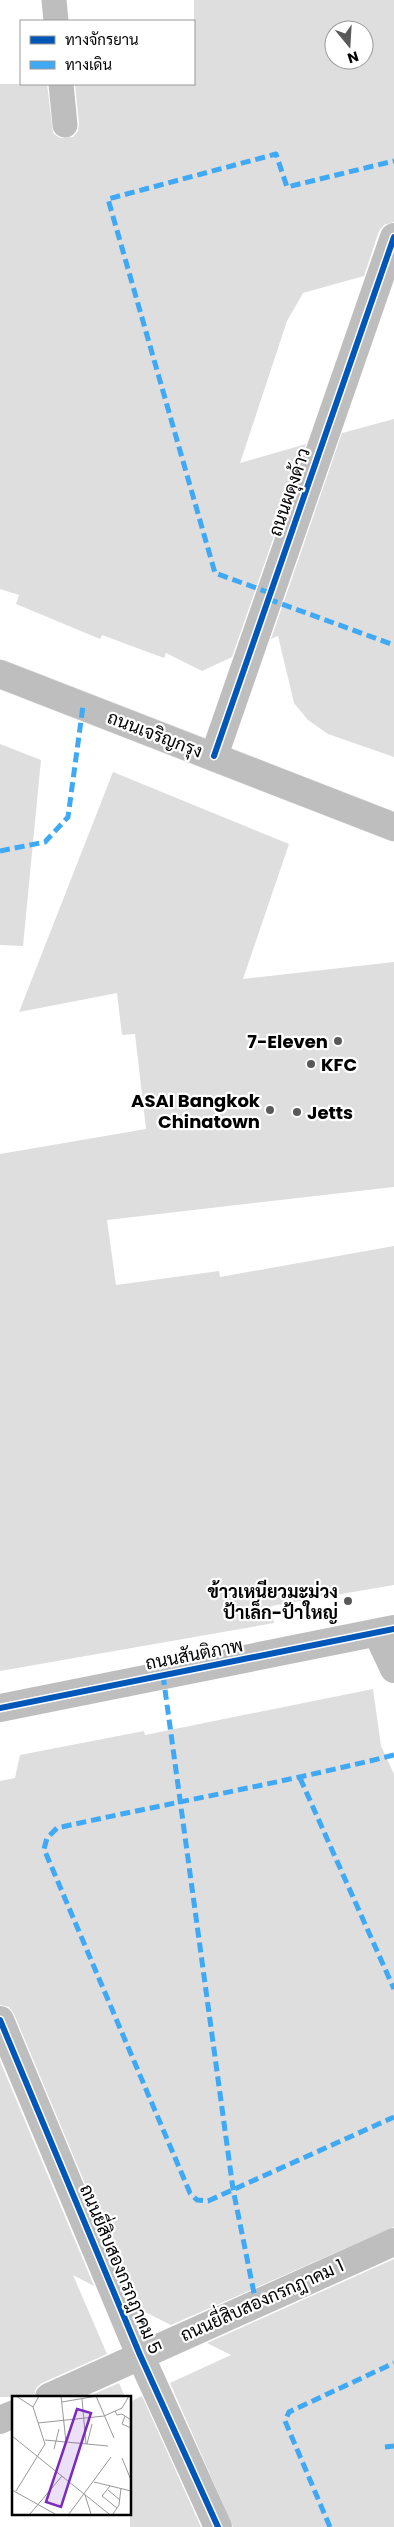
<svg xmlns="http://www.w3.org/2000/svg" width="394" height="2527" font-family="Poppins,Sarabun,sans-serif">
  <rect width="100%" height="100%" fill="#fff"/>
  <g fill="#dedede" fill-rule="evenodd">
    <path d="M194,0H394V222L384,225L379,231L364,276L303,293L287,321L240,463L306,444L232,657L202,671L166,653L164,658L102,635L100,639L16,604L19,595L0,589V84H47L53,133L60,138L73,137L78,131L79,124L75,84H194ZM334,30H364V60H334Z"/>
    <path d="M394,419V757L328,734L308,720L294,703L278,636L271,639L342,433Z"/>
    <path d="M0,744L41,760L23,946L0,945Z"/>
    <path d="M113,772L289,844L243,979L394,962V1187L107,1220L116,1285L219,1271L220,1277L394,1246V1585L271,1606L274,1623L0,1671V1154L146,1129L135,1034L122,1035L117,993L19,1012Z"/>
    <path d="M373,1689L381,1746L394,1774V2227L171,2325L137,2308L14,2014L9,2007L0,2005V1781L15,1778L20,1755L144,1731L145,1735Z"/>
    <path d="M0,2061L94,2286L73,2275L107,2354L42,2383L36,2388L34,2397H0Z"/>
    <path d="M394,2259V2527H233L170,2383L231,2355L207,2343Z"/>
    <path d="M119,2383L125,2397H87Z"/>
    <path d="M142,2396L201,2527H130V2402Z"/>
  </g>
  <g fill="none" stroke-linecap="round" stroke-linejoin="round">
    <defs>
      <path id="primary" d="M0,674L394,827"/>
    </defs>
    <use href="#primary" stroke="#dbdbdb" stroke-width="29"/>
    <g stroke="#bebebe" stroke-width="25">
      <path d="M54,0L56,21"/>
      <path d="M61,84L65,125"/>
    </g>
    <g stroke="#bebebe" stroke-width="28">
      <path d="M214,756L394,237"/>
      <path d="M377,1633L394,1669"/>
      <path d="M0,1708L394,1629"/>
      <path d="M0,2020L140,2355L218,2527"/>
      <path d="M49,2397L394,2242"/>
      <path d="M0,2420L14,2414"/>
    </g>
    <use href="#primary" stroke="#bebebe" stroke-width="28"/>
    <g stroke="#3fa9f5" stroke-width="5" stroke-dasharray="10 5" stroke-linecap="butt">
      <path d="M270,593L215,573L108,199L276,154L287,187L394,161"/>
      <path d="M268,599L394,645"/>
      <path d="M0,851L45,842L68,817L83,706"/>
      <path d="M163,1675L233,2189L256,2303"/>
      <path d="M394,1755C282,1783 169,1803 57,1828L47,1838L44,1849L190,2193L197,2200L208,2201L394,2117"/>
      <path d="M300,1778L394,1989"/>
      <path d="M385,2447L394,2446"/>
      <path d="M330,2527L285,2421L289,2412L394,2363"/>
    </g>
    <defs>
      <g id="cycleway">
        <path d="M214,756L394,237"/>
        <path d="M0,1708L394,1629"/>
        <path d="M0,2020L140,2355L218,2527"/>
      </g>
    </defs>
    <use href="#cycleway" stroke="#fff" stroke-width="9"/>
    <use href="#cycleway" stroke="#0057b8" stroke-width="6"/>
  </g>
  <g fill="#595959" stroke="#fff" stroke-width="2">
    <circle cx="338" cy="1041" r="5"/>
    <circle cx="311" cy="1064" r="5"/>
    <circle cx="270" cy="1110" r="5"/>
    <circle cx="297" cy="1112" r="5"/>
    <circle cx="348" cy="1601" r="5"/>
  </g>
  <g text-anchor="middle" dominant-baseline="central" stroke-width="4.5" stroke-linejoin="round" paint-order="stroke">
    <g font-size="18" fill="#000" stroke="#fff">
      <text transform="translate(289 492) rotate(-71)">ถนนผดุงด้าว</text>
      <text transform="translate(155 734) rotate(21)">ถนนเจริญกรุง</text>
      <text transform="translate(194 1654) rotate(-11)">ถนนสันติภาพ</text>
      <text transform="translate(121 2269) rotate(67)">ถนนยี่สิบสองกรกฎาคม 5</text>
      <text transform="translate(262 2300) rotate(-24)">ถนนยี่สิบสองกรกฎาคม 1</text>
    </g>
    <g font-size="18" font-weight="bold" fill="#000" stroke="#fff" text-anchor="end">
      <text x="328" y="1041">7-Eleven</text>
      <text x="321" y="1064" text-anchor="start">KFC</text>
      <text x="260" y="1100">ASAI Bangkok<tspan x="260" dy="21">Chinatown</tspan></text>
      <text x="307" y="1112" text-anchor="start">Jetts</text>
      <text x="338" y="1591">ข้าวเหนียวมะม่วง<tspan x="338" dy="21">ป้าเล็ก-ป้าใหญ่</tspan></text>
    </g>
  </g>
  <g transform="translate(12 2396)">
    <rect width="119" height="119" fill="#fff"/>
    <path fill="none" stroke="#999" stroke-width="1" d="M4,0L21,11M49,0L54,46M84,0L102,42M70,3L74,48M50,6L85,0M103,15L105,19L110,18L119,24M113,20L110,28L119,32M26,27L92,20L110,12L117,0M0,40L97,118M33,44L96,50M75,48L80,28M42,53L47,33M110,62L119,84M82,86L119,95M98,90L90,100L105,112M0,94L43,118M96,94L108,104M4,95L33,48L21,11L27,0M73,99L79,118M18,118L50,80M57,118L99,61M101,118L107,109L109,92"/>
    <path fill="#7b2cbf" fill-opacity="0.15" stroke="#7b2cbf" stroke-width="2.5" d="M65,13L79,17L49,111L34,106Z"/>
    <rect width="119" height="119" fill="none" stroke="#000" stroke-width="2.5"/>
  </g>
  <rect x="20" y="20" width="175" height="65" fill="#ffffff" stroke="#999999"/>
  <rect x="30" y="36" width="25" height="8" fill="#0057b8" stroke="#999999"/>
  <text x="65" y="45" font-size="15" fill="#000000">ทางจักรยาน</text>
  <rect x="30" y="61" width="25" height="8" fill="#3fa9f5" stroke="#999999"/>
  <text x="65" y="70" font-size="15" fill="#000000">ทางเดิน</text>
  <g transform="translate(349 45) rotate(162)"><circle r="24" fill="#ffffff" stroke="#999999"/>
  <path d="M0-4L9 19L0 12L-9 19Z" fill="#595959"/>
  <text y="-8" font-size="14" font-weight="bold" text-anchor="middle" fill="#000000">N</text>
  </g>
</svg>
